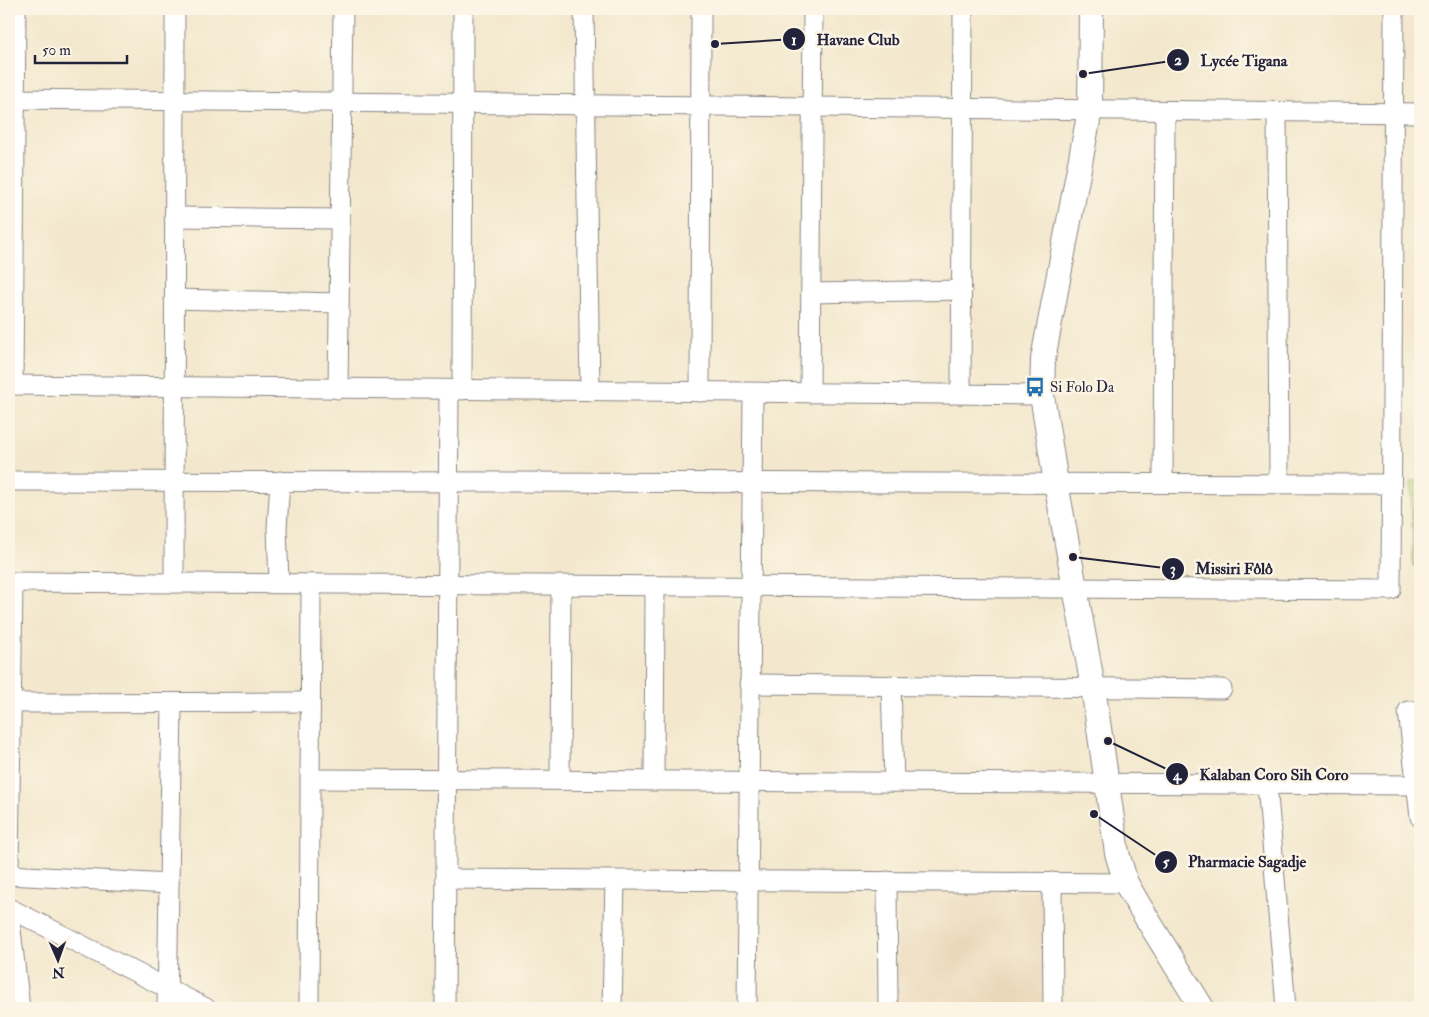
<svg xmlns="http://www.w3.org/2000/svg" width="1429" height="1017" font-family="'IM FELL Double Pica',serif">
  <rect width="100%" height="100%" fill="#fcf5e5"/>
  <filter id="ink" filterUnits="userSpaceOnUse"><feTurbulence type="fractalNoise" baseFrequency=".02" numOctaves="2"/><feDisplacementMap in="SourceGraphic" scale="10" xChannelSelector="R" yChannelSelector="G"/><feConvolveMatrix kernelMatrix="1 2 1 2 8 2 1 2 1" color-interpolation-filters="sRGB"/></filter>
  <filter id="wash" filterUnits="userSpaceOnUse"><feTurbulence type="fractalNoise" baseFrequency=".0096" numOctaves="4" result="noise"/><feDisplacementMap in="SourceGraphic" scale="20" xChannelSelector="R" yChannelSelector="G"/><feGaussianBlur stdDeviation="1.12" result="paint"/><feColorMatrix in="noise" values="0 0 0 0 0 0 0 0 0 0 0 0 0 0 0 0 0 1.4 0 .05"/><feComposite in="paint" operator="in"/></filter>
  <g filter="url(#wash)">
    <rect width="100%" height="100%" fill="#f3e8cd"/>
    <path fill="#ead8ba" d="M1045,890V1008H897V891Z"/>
    <path fill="#b2d077" stroke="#6a7959" d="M1420,480V566H1413L1411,482Z"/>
  </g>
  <g filter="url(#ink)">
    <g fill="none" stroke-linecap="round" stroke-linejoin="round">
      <defs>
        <g id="minor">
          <path d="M584,9L590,391"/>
          <path d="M9,99L1420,113"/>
          <path d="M1277,112L1279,484"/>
          <path d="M174,217L340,219"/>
          <path d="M811,293L962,290"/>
          <path d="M174,299L339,303"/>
          <path d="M9,385L1042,395"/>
          <path d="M13,385L16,9"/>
          <path d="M338,389L343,9"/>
          <path d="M462,390L463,9"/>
          <path d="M700,392L701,9"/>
          <path d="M810,393L813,9"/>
          <path d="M961,393L963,9"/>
          <path d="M9,481L1391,484"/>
          <path d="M1163,483L1165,111"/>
          <path d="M9,582L1391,590L1394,9"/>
          <path d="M174,583L175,9"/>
          <path d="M279,583L277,528L280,481"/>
          <path d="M749,684L1222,689"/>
          <path d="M891,685L894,782"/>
          <path d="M11,703L310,702"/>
          <path d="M1420,711H1408L1420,817"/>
          <path d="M310,779L1420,785"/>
          <path d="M560,780L561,585"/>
          <path d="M654,781L655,586"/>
          <path d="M1267,784L1286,1008"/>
          <path d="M9,868L13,582"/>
          <path d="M9,875L169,884"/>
          <path d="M446,879L1126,883"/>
          <path d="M887,881L888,1008"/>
          <path d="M1052,882L1053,1008"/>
          <path d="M9,908L206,1008"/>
          <path d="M9,912L20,1008"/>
          <path d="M167,1008L172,703"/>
          <path d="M309,1008L311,584"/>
          <path d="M445,1008L449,390"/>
          <path d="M612,1008L615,880"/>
          <path d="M747,1008L753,393"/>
        </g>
        <path id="major" d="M1091,9L1090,110L1043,359L1042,395L1056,483L1093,687L1117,853L1126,883L1138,904L1202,1008"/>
      </defs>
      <use href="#minor" stroke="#8a8584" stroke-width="21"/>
      <use href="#major" stroke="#8a8584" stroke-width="26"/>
      <use href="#minor" stroke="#fff" stroke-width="19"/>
      <use href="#major" stroke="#fff" stroke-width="24"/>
    </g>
  </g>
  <defs>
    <symbol id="bus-bare" viewBox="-9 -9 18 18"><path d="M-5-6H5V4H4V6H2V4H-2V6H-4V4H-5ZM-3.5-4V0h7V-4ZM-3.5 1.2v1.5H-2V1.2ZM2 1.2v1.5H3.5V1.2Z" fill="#1f6fb2" stroke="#fcf5e5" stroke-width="2.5" paint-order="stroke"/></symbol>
  </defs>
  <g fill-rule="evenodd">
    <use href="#bus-bare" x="1021" y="373" width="28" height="28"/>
  </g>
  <g text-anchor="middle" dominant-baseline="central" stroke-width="5" stroke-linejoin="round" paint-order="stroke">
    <g font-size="15" fill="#22223b" stroke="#fcf5e5" text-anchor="start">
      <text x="1050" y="387">Si Folo Da</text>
    </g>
  </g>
  <path fill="none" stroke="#22223b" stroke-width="2" d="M715 44L794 39M1083 74L1178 60M1073 557L1173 569M1108 741L1177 774M1094 814L1166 862"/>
  <g fill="#22223b" stroke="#fcf5e5" stroke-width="2">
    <circle cx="715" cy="44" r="5"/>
    <circle cx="1083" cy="74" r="5"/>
    <circle cx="1073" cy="557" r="5"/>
    <circle cx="1108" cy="741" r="5"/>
    <circle cx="1094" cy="814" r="5"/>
    <circle cx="794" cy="39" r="12"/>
    <circle cx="1178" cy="60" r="12"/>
    <circle cx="1173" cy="569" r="12"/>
    <circle cx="1177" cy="774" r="12"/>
    <circle cx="1166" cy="862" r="12"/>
  </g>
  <g font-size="15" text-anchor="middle" font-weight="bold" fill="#fff">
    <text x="794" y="45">1</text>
    <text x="1178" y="65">2</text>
    <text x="1173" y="574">3</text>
    <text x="1177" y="780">4</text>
    <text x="1166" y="867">5</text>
  </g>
  <g font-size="16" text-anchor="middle" font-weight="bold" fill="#22223b" stroke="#fcf5e5" stroke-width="5" stroke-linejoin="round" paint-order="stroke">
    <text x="858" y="45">Havane Club</text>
    <text x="1244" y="66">Lycée Tigana</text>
    <text x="1234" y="574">Missiri Fôlô</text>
    <text x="1274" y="780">Kalaban Coro Sih Coro</text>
    <text x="1247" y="867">Pharmacie Sagadje</text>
  </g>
  <rect width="1429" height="1017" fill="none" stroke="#fcf5e5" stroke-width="30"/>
  <g transform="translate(58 960) rotate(178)" stroke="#fcf5e5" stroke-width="4" paint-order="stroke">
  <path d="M0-4L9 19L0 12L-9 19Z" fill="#22223b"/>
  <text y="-8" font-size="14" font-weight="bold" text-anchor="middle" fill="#22223b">N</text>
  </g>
  <path d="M35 55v8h92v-8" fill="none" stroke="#22223b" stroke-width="2.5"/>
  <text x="42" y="55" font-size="15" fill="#22223b" stroke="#fcf5e5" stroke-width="4" paint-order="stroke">50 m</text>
</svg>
